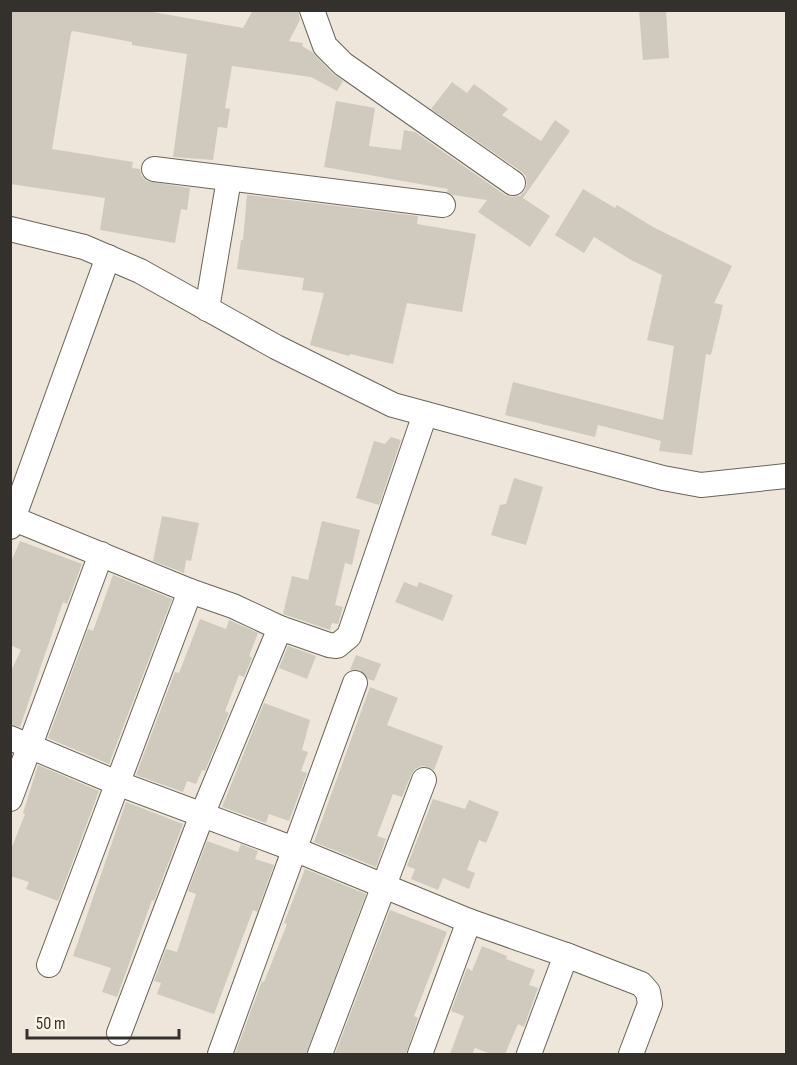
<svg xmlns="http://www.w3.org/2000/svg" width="797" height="1065" font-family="'Sofia Sans Condensed',sans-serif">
  <rect width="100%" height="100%" fill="#eee6da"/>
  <g fill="#d0c9bd">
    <path d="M10,10H142L243,28L253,10H298L300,20L289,41L303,43L302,46L312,52L333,74L343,81L337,91L311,77L232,66L225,108L230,109L227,128L218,127L213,160L173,157L187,54L132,45V42L73,31L71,33L52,149L133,162L132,168L140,169L141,175L146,181L190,188L187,210L181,209L175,243L100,230L105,198L10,184Z"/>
    <path d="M639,10H666L669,58L643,60Z"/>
    <path d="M452,82L467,93L474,84L508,109L502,115L541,141L555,120L570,131L523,198L550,216L530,247L478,212L487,200L453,195L447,192L448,189L324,167L336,101L375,108L369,146L401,150L404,130L415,132L505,195L512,197L520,196L525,191L527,184L526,176L522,172L431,109Z"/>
    <path d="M583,189L615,208L617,205L653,227L732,266L714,303L723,305L711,355L706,354L692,455L659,451L661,441L598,425L595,437L505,415L513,382L663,420L674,346L647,340L662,275L631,260L594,237L584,253L555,235Z"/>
    <path d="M247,195L418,216L417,224L476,234L462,312L407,303L393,364L350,354L349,356L310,345L324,293L302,290L304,278L237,269L241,240H243Z"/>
    <path d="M391,437L401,440L379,505L356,498L374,441L385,444Z"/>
    <path d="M514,478L543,487L526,545L491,535L500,505L506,504Z"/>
    <path d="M162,516L199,523L191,561L186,560L184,573L153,561Z"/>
    <path d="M322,521L360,530L352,565L345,563L335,605L343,607L341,614L338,624L332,623L330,630L283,614L292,576L308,580Z"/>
    <path d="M20,541L82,564L67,604L63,602L20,727L10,724V673L21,650L10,645V564Z"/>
    <path d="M113,575L172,599L109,764L48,738L88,629L93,631Z"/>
    <path d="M404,582L417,587L419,582L453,595L443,621L395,602Z"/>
    <path d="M200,619L226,629L229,620L258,633L249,656L252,658L244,677L239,675L225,711L229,713L205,771L202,770L196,784L187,781L183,792L136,775L175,672L179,673Z"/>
    <path d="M288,646L316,656L307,679L279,668Z"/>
    <path d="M356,655L381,664L374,681L368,679L360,670H350Z"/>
    <path d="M370,687L398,698L387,725L443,746L434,770L428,767L422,766L415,769L411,775L402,797L393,794L377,836L386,839L376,867L314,842Z"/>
    <path d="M264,703L310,720L302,750L308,752L301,771L307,773L289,821L269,814L266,823L222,807Z"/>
    <path d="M38,765L99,791L58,901L26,889L29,882L10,876V852L25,814L23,813Z"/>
    <path d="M433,799L465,809L469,800L499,812L486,843L479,840L467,870L475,873L469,889L443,878L438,890L411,879L415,869L407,866Z"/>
    <path d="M126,802L183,824L154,901L152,900L117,997L102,992L111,968L73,956Z"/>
    <path d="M207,841L238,852L241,844L258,851L255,859L274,865L257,912L253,910L214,1014L157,994L161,983L154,981L166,949L177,952L196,894L188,891Z"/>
    <path d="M305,869L366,894L306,1054H235L262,981L264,982L287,924L284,923Z"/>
    <path d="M390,910L447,932L414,1016L418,1018L406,1054H335Z"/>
    <path d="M482,946L507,956L506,959L535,970L529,985L538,988L524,1027L518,1024L505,1054H491L475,1048L472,1054H450L464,1016L451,1011L467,968L472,971Z"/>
  </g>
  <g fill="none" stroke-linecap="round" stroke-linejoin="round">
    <defs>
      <g id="minor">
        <path d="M312,10L325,46L343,64L513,183"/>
        <path d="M154,169L443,205"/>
        <path d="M10,229L84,247L140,271L276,347L393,405L663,478L701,485L786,476"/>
        <path d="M207,309L229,179"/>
        <path d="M14,519L190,591L233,606L280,628L329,645L337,646L349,636L425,414"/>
        <path d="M10,527L108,257"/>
        <path d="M10,738L117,783L294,849L469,921L566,955L641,984L648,992L650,1004L631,1054"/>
        <path d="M10,799L101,554"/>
        <path d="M49,965L190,591"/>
        <path d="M119,1033L202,815L280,628"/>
        <path d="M220,1054L355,683"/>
        <path d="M320,1054L424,780"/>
        <path d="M420,1054L469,921"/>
        <path d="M529,1054L566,955"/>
      </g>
    </defs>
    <use href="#minor" stroke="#6b655a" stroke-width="26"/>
    <use href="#minor" stroke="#fff" stroke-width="24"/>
  </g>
  <rect width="797" height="1065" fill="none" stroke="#34312d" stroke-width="24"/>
  <path d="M27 1029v9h152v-9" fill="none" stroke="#34312d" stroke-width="3"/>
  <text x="36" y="1029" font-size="18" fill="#34312d" stroke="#fbf4e7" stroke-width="4.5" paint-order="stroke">50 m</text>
</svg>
